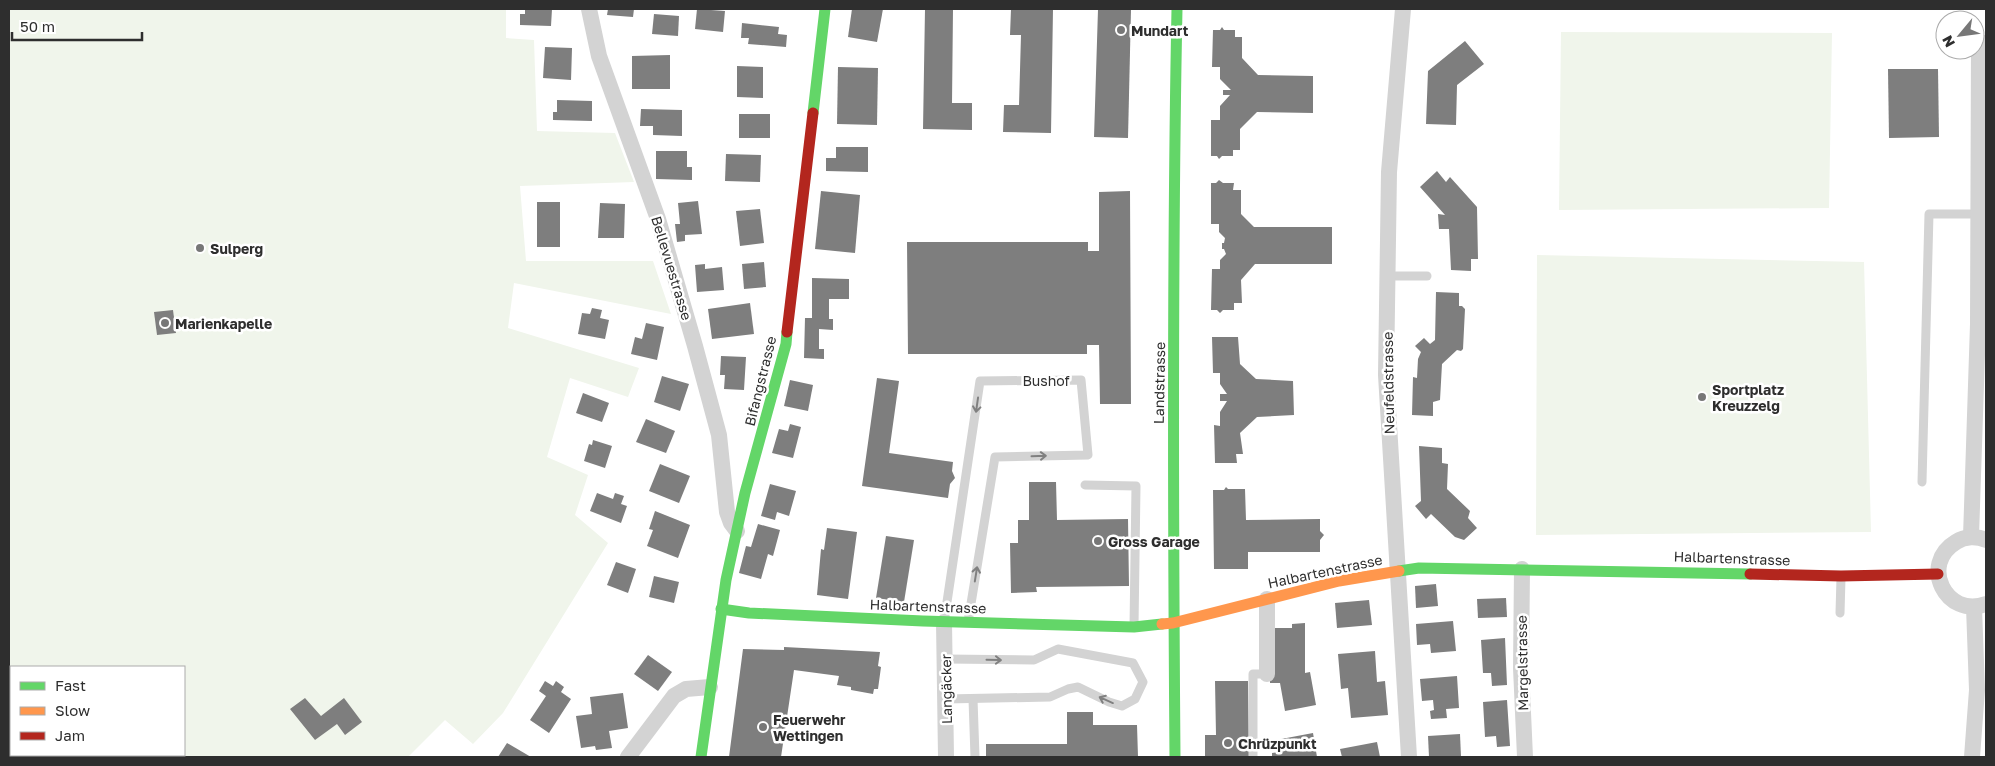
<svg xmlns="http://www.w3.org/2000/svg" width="1995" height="766" font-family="'Golos Text',sans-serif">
  <rect width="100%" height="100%" fill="#fff"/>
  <g fill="#f0f5eb" fill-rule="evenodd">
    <path d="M9,9H506V38L534,40L537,131L615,133L634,182L520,186L526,261H653L671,314L514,283L508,328L639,368L628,397L570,378L547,457L588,475L575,515L608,543L503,713L473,744L445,720L408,757H9ZM11,667H184V755H11Z"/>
    <path d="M1561,32L1832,33L1829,208L1559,210Z"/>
    <path d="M1537,255L1864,262L1871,532L1536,535Z"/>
  </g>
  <g fill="#7e7e7e">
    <path d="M525,9H552L551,26L520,25V14H525Z"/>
    <path d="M608,9H634L633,17L607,15Z"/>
    <path d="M697,9L725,11L723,32L695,29Z"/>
    <path d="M852,9H883L877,42L848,37Z"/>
    <path d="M925,9H953L952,103H972V130L923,129Z"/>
    <path d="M1011,9H1053L1051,133L1003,132L1004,105H1019L1021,35H1010Z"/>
    <path d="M1098,9H1131L1128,138L1094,137Z"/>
    <path d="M654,14L679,16L678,36L652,34Z"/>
    <path d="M742,23L779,27L778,34L787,35L786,47L748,44L749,38H741Z"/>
    <path d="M1222,27L1224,30H1235V37H1242V58L1258,75L1313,76V113L1257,112L1240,129V150H1233V156H1222L1219,159L1217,156H1211V120H1220V106L1230,95H1223V90H1231L1220,79V67H1212L1213,30H1220Z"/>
    <path d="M1465,41L1484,64L1457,85L1456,125L1426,124L1428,71Z"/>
    <path d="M545,47L572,48L571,80L543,78Z"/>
    <path d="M670,55V89H632V56Z"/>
    <path d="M737,66L763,67V98L737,97Z"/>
    <path d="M838,67L878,68L877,125L837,124Z"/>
    <path d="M1888,69H1938L1939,137L1889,138Z"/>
    <path d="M557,100L592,101V121L553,120V112H557Z"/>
    <path d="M641,109L682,110V136L653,135V126H640Z"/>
    <rect x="739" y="114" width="31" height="24"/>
    <path d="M836,147H868V172L826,171V158H836Z"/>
    <path d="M656,151H687V167H692V180L656,179Z"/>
    <path d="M726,154L761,155L760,182L725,181Z"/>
    <path d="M1437,171L1446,182L1450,177L1477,207L1478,259H1471V271L1451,270L1449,229H1439L1438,214L1445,215L1420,187Z"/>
    <path d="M1219,180L1223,183H1234L1233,190H1241V214L1254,227H1332V264H1255L1241,280L1242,303H1234V310H1223L1220,313L1217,310H1211L1212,269H1220V260L1226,254L1224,249H1222V243H1224L1225,238L1219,232V224H1211V183H1216Z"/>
    <path d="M821,191L860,195L855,253L815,249Z"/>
    <path d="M1130,191L1131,404H1100L1099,345H1087V354H908L907,242H1088V251H1099V192Z"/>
    <path d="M698,201L702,234L685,235V241L677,242L675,224H680L678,203Z"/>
    <rect x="537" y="202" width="23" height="45"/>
    <path d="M600,203L625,204L624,238H598Z"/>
    <path d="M760,209L764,243L740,246L736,211Z"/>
    <path d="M764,262L766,287L744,289L742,264Z"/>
    <path d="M705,264V269L722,267L724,290L697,292L695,265Z"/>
    <path d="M812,278L849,279V299H829V319H833V330L819,329V349H824V359L804,358L805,318H812Z"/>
    <path d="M1436,292L1459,293V306H1462L1465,309L1463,349L1461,351L1457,350L1442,364L1440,400L1433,402V416L1412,415L1413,377L1417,378L1418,359L1421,352L1415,346L1424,338L1430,344L1435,340Z"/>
    <path d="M750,303L754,334L712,339L708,309Z"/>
    <path d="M592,308L602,310L600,318L609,320L605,339L578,334L582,313L590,314Z"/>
    <path d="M173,310L176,333L157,335L154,312Z"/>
    <path d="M646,323L664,327L657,360L631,354L635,337L642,339Z"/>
    <path d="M1212,337H1238L1240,364L1256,379L1293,381L1294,415L1257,417L1240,433L1243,454H1236L1237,463H1215L1214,425L1220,426V412L1227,401H1220V394H1227L1220,384V373H1213Z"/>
    <path d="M721,356L746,357L744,390L724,389L725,375H720Z"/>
    <path d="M662,376L689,384L680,411L654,402Z"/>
    <path d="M877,378L899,381L889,453L953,462L952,471L955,478L950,484L948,498L862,486Z"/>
    <path d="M790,380L813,385L808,411L784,406Z"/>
    <path d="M583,393L609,403L602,422L576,413Z"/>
    <path d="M646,419L675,431L666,453L636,442Z"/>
    <path d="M790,424L801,427L793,458L772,453L779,429L788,431Z"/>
    <path d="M593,440L612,446L605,468L584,461L589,444L592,445Z"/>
    <path d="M1419,446L1442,448V463L1448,464L1447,489L1470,511L1468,518L1477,528L1464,540L1455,537L1431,514L1426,519L1415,506L1421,501Z"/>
    <path d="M660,464L690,476L679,503L649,491Z"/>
    <path d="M1029,482H1056L1057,520L1128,519L1129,586L1036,587L1037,592L1011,593L1010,543H1018V520H1029Z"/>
    <path d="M770,484L796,491L789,516L777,512L775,520L761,516Z"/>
    <path d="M1226,487L1228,489H1245L1246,520L1320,519V531L1324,535L1320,540V552H1248V569H1214L1213,490H1224Z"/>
    <path d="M597,493L613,499L615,493L624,496L621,504L627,506L621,523L590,511Z"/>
    <path d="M655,511L690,525L678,558L647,546L653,530L649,529Z"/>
    <path d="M758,524L780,530L773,556L768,554L761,579L739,573L746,546L751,547Z"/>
    <path d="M827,528L857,532L848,599L817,595L821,549L824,550Z"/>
    <path d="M886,536L914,540L904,602L876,598Z"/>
    <path d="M616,562L636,569L628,593L607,585Z"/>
    <path d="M654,576L679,582L674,603L649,597Z"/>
    <path d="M1436,584L1438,606L1416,608L1415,586Z"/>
    <path d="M1506,598L1507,617L1478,618L1477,599Z"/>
    <path d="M1369,600L1372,625L1337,628L1335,603Z"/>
    <path d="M1453,621L1456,651L1431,653L1430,644L1417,645L1416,624Z"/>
    <path d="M1305,623V673L1310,672L1316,705L1285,711L1280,683H1270V628H1292V624Z"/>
    <path d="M1505,638L1507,685L1492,686L1491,673H1483L1481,640Z"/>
    <path d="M784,647L880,652L878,666L881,667L878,689H874L873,694L851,690V687L837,685L839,676L794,670L781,757H729L743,649L784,650Z"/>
    <path d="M1375,651L1377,682L1385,681L1388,715L1351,718L1348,688L1341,689L1338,654Z"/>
    <path d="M648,655L672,672L658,691L634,674Z"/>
    <path d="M1457,676L1459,708L1446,709L1447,718L1431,719L1430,711L1434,710L1433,700L1422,701L1420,679Z"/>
    <path d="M545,681L553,686L556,681L564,687L561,692L571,699L549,733L530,720L546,696L539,691Z"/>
    <path d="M1215,681H1248L1249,757H1205V735H1216Z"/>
    <path d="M623,693L628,728L609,731L612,748L596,750L595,746L581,748L576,716L592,714L590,697Z"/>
    <path d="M305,698L321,716L344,698L362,722L345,735L337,724L315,740L290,709Z"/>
    <path d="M1507,700L1510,746L1497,747L1496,736L1485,737L1483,702Z"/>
    <path d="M1067,712H1093V725H1137L1138,757H986V744H1067Z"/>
    <path d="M1313,733L1317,757H1272V753L1279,752L1276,740Z"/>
    <path d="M1460,734L1461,757H1429L1428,736Z"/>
    <path d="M1377,742L1380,757H1342L1340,749Z"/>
    <path d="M507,743L531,757H498Z"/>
  </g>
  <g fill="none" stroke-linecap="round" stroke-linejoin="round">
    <g stroke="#d3d3d3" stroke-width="9">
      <path d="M1387,276H1427"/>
      <path d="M1922,482L1929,214H1978"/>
      <path d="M1085,485L1136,486L1134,627"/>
      <path d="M1840,613L1841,578"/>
      <path d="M944,622L980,381L1081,380L1088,455L995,457L968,622"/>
      <path d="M945,659L1034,660L1058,649L1133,663L1143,682L1135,699L1122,706L1109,702L1078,687L1068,689L1050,697L946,699"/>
      <path d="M973,699L975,757"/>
      <path d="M1253,756V674H1267"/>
    </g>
    <g stroke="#d3d3d3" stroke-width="16">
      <path d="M589,9L599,56L658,219L695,346L719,435L727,512L731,523L737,531"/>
      <path d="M1403,9L1389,172L1386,375L1409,757"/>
      <path d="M1971,537L1978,324L1979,43H1986"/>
      <path d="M1986,540C1977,536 1965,536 1956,542C1919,564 1946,619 1986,604"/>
      <path d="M1522,569L1521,668L1525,757"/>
      <path d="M1267,599V674"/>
      <path d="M944,622L946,757"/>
      <path d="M628,757L674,696L686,689L710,687"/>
      <path d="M1972,757L1977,690L1974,607"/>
    </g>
    <g stroke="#63d668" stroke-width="11">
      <path d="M813,113L825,9"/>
      <path d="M1399,571L1419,568L1750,574"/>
      <path d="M721,609L749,613L923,621L1134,627L1162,624"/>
      <path d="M701,757L726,580L745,493L786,344L787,332"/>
      <path d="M1175,757C1173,508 1172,258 1177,9"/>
    </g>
    <path stroke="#ff974d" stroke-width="11" d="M1162,624L1173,623L1339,581L1399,571"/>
    <g stroke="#b3261e" stroke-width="11">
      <path d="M787,332L813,113"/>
      <path d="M1750,574L1841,576L1938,574"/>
    </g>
  </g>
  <defs><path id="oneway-shaft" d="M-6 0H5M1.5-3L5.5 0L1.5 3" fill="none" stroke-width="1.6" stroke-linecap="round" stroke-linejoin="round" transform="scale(1.25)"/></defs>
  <g stroke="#808080">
    <use href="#oneway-shaft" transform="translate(977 405) rotate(98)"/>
    <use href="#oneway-shaft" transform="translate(1039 456) rotate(-2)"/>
    <use href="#oneway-shaft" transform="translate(976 574) rotate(-81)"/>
    <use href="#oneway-shaft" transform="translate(994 660) rotate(1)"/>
    <use href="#oneway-shaft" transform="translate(1106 700) rotate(-156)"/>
  </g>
  <g fill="#777" stroke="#fff" stroke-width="2">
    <circle cx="1121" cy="30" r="5"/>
    <circle cx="200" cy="248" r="5"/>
    <circle cx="165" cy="323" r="5"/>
    <circle cx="1702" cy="397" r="5"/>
    <circle cx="1098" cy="541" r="5"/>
    <circle cx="763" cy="727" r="5"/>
    <circle cx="1228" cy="743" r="5"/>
  </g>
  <g text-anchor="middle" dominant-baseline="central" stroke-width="5" stroke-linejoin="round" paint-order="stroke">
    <g font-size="14" font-weight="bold" fill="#2e2e2e" stroke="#fff" text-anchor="start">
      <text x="1131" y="30">Mundart</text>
      <text x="210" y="248">Sulperg</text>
      <text x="175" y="323">Marienkapelle</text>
      <text x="1712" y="389">Sportplatz<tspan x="1712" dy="16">Kreuzzelg</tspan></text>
      <text x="1108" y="541">Gross Garage</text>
      <text x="773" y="719">Feuerwehr<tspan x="773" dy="16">Wettingen</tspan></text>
      <text x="1238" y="743">Chrüzpunkt</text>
    </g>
    <g font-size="14" fill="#2e2e2e" stroke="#fff">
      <text transform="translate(672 268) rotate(73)">Bellevuestrasse</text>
      <text x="1046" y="380">Bushof</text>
      <text transform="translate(760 381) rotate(-76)">Bifangstrasse</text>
      <text transform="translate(1159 383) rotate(-89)">Landstrasse</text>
      <text transform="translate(1388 383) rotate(-91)">Neufeldstrasse</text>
      <text transform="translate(1732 558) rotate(2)">Halbartenstrasse</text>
      <text transform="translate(1325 571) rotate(-12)">Halbartenstrasse</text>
      <text transform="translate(928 606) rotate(2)">Halbartenstrasse</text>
      <text transform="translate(1522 663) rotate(-91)">Margelstrasse</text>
      <text transform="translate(946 689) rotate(-91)">Langäcker</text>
    </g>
  </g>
  <rect width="1995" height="766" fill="none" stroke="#2e2e2e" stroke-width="20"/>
  <rect x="10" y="666" width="175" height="90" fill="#ffffff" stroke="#ababab"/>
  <rect x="20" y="682" width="25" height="8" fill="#63d668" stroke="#ababab"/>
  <text x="55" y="691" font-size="15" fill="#2e2e2e">Fast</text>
  <rect x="20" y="707" width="25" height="8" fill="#ff974d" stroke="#ababab"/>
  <text x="55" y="716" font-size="15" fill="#2e2e2e">Slow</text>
  <rect x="20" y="732" width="25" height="8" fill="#b3261e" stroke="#ababab"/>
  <text x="55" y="741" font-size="15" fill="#2e2e2e">Jam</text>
  <g transform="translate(1960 35) rotate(241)"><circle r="24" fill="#ffffff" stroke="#ababab"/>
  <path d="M0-4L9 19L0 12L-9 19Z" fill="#777777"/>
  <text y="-8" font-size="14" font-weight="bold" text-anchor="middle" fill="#2e2e2e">N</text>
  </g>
  <path d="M12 32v8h130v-8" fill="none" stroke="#2e2e2e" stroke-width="2.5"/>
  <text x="20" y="32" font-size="15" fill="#2e2e2e" stroke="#ffffff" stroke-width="4" paint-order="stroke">50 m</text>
</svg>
